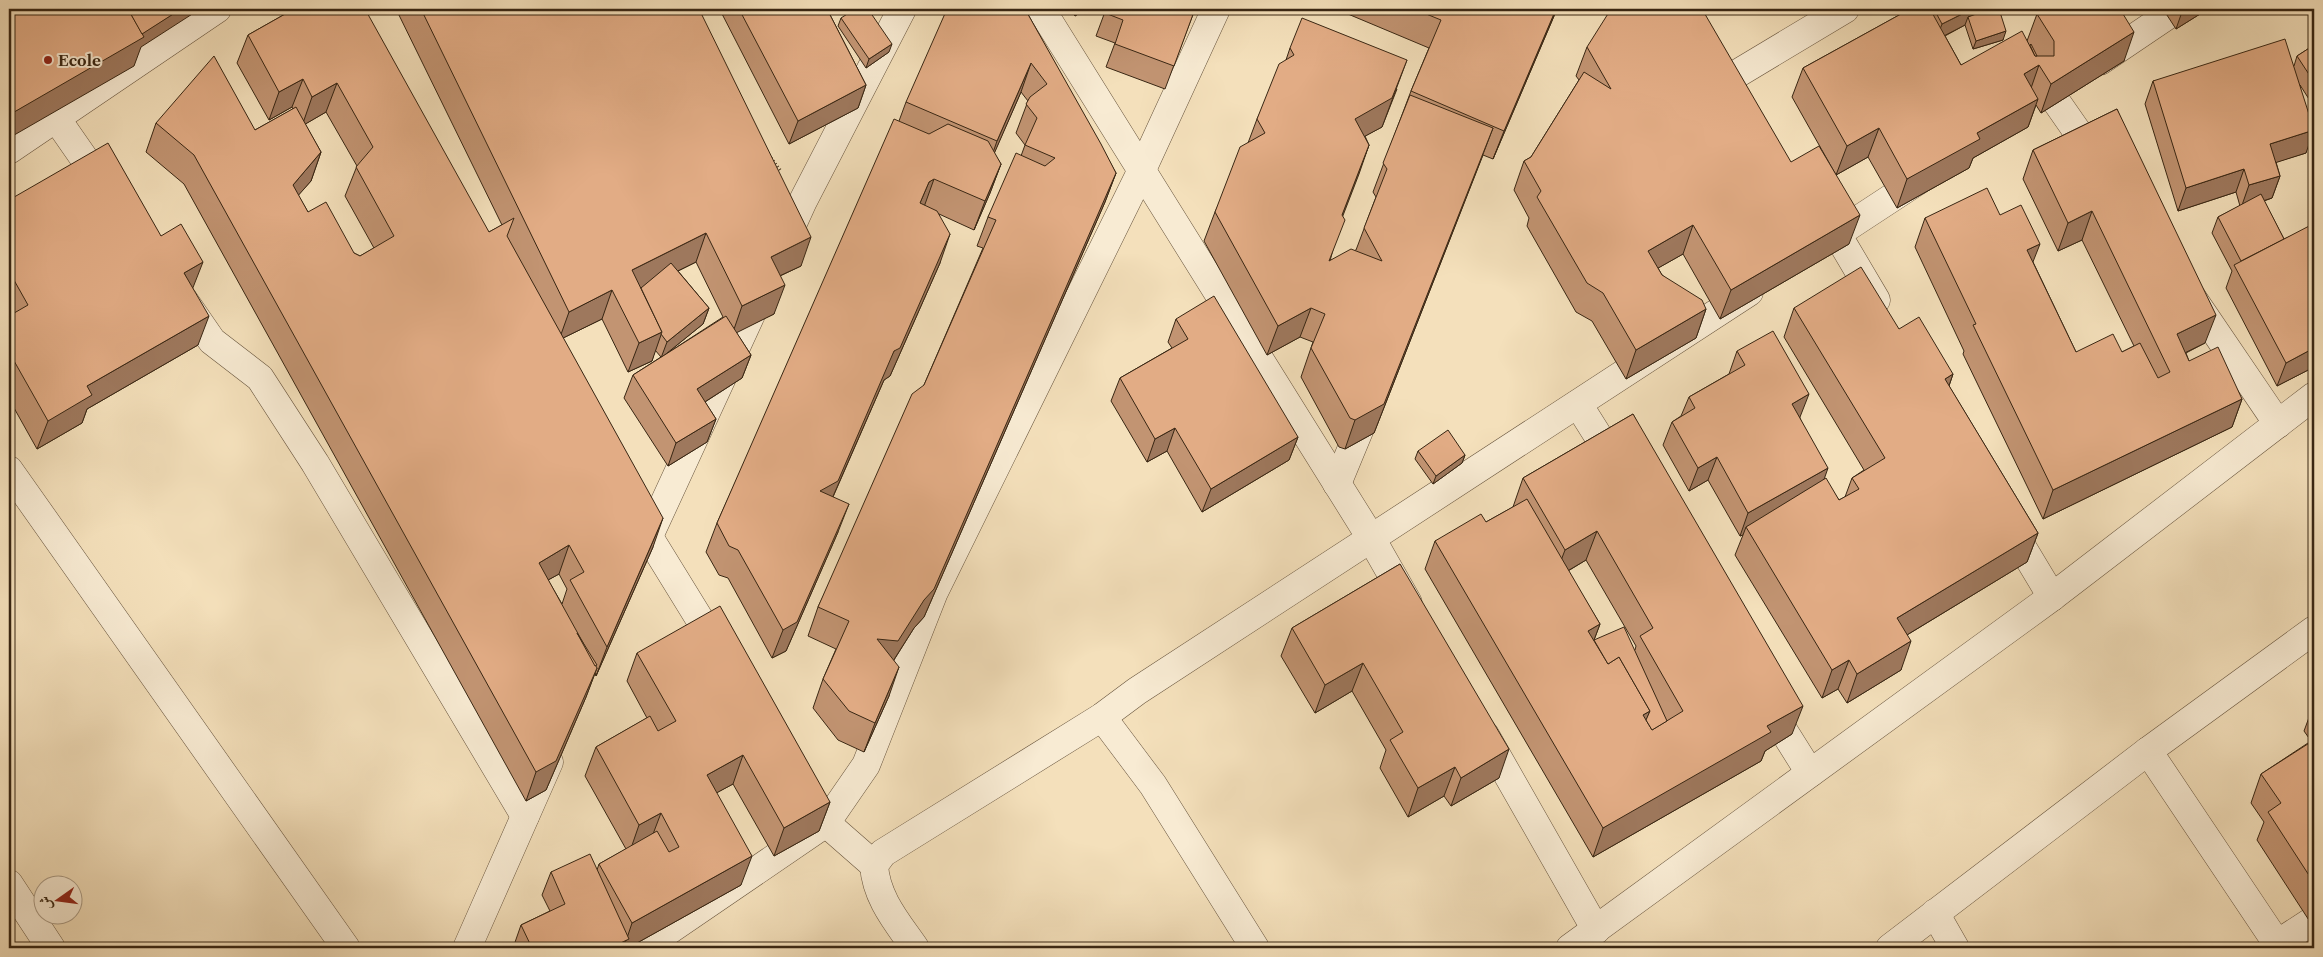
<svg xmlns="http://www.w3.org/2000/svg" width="2323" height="957" font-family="'Libre Caslon Text',Amiri,serif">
  <rect width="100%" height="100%" fill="#f4e0bb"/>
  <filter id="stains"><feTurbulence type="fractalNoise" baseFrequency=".004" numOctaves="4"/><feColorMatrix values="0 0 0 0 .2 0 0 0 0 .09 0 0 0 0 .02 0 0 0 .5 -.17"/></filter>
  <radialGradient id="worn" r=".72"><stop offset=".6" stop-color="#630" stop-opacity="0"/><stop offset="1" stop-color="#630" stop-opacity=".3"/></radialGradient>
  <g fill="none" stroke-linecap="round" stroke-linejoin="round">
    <defs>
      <g id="minor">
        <path d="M1041,9L1371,538L1408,603"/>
        <path d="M2100,61L2177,9"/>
        <path d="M1720,84L1845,9"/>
        <path d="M2051,94L2097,160"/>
        <path d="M56,118L104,187"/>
        <path d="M9,150L217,9"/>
        <path d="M1826,220L1837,234L1876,300"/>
        <path d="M1826,241L1922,178"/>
        <path d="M783,245L803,201L902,9"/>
        <path d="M2191,296L2278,424"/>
        <path d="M183,299L212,341L260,378L315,463L525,816"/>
        <path d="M1578,404L1617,466"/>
        <path d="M9,470L346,948"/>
        <path d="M1337,484L1368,409"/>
        <path d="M641,524L718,649"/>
        <path d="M2010,527L2052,597"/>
        <path d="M644,547L760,295"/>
        <path d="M1768,706L1810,773"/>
        <path d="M1102,717L1153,785L1255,948"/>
        <path d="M1485,735L1596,930"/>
        <path d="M2148,751L2280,948"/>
        <path d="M817,809L826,823L874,865"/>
        <path d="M9,884L51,948"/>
        <path d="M1935,913L1955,948"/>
        <path d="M2277,944L2314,920"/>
        <path d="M467,948L549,762"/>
        <path d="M643,948L826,823L866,765L934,592L1141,172L1216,9"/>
        <path d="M915,948C897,922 876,898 874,865L883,853L1102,717L1137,691L1749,292"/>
        <path d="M1570,948L2052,597L2314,396"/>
        <path d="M1890,948L2148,751L2314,630"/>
      </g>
    </defs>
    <use href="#minor" stroke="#67543d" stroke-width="29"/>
    <path stroke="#382613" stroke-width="3" stroke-dasharray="1 2.5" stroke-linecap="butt" d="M771,158L781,171"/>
    <use href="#minor" stroke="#f8ebd3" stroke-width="28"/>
  </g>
  <g fill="#c29472" stroke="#382613" fill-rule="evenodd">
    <path d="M294,9L489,232L502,225L396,9H699L801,266L780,276L774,314L736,332L751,355L742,378L705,402L716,419L707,442L668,466L624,398L633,375L661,357L655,350L652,361L628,372L602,319L563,338L653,547L596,676L595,673L586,697L546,790L526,801L184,184L146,152L156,123L255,130L293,109L292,107L269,120L237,63L248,35ZM326,112L357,166L345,196L374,248L360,256L354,253L308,212L298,195L311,181L321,152L305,124ZM696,262L723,317L666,354L703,324L709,308L678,271ZM559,574L567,589L562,604L548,580Z"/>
    <path d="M720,9H827L866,85L858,108L789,144L720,10Z"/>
    <path d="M1025,9L1116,173L1105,202L924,617L914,628L894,660L889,696L864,752L838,740L813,708L823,679L836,649L808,636L818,607L924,385L983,248L977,246L988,217L1021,156L1025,145L1016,133L1028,101L1021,92L994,153L1001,164L990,193L974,230L939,214L940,263L890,376L884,380L833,497L838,532L786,651L772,658L728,578L719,575L706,552L717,523L899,121L906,102Z"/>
    <path d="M1069,9H1086L1075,16Z"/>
    <path d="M1106,9H1195L1165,89L1106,67L1115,43L1096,36Z"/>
    <path d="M1336,9H1557L1493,159L1483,155L1374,433L1345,449L1339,447L1301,377L1313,342L1300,337L1267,355L1204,241L1215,212L1248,143L1257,119L1286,60L1290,48L1397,89L1382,127L1365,136L1369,145L1342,216L1330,261L1356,250L1376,197L1373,192L1411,91L1429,48Z"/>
    <path d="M1910,9H1999L2003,40L1973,49L1965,25L1945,36L1961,65L2027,41L2037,14L2033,9H2120L2124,61L2041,113L2036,105L2028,127L1973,158L1969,168L1897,208L1868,157L1836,175L1792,97L1803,68Z"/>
    <path d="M2163,9H2208L2176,29Z"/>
    <path d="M841,18L889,52L866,68L838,26Z"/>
    <path d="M2314,45V107L2300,85L2306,153L2276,162L2280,176L2272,198L2264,201L2284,239L2314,226V367L2277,386L2226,288L2232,271L2212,233L2218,217L2240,206L2236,192L2178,211L2145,104L2153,81L2294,66L2297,56Z"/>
    <path d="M1587,47L1791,162L1849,244L1720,319L1683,254L1658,268L1662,275L1706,309L1696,338L1626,379L1592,321L1576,312L1527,226L1529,218L1514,190L1524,161L1531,157L1579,80L1576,76Z"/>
    <path d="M2117,109L2205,343L2186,353L2189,361L2242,399L2232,427L2043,519L1963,354L1964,351L1915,247L1925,218L2000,215L2033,262L2076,352H2122L2134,346L2082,240L2058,251L2023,179L2033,150Z"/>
    <path d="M9,200L161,236L193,289L198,345L87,409L82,423L37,449L9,399Z"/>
    <path d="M1794,308L1899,329L1953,374L1949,386L2038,533L2027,562L1907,635L1901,670L1847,703L1838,689L1822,698L1735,555L1743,535L1740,536L1708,480L1689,491L1663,445L1672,422L1681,416L1689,397L1729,374L1737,351L1800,417V418L1824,479L1839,500L1845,497L1852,478L1864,470L1784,337Z"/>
    <path d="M1176,319L1298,437L1289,460L1202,512L1167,451L1147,462L1111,401L1120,378L1172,348L1168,342Z"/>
    <path d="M1633,414L1792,734L1765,751L1761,761L1593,857L1425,569L1435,541L1486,522L1513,507L1523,478ZM1586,560L1636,646L1635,650L1594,640L1600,624L1568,571Z"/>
    <path d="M1418,451L1465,455L1462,463L1433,484L1415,459Z"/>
    <path d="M1400,564L1499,778L1451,806L1444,796L1408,817L1380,768L1386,750L1352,691L1315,713L1281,656L1292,628Z"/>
    <path d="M637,653L830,802L819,831L774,856L733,784L716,793L741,885L628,948H513L521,925L550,911L542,895L551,872L597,870L599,864L626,849L585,776L596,747L647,718L627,681Z"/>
    <path d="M2314,704V928L2257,840L2264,822L2251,803L2261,774L2311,741L2304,731Z"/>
  </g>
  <g fill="#9e785d" stroke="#382613">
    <path d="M181,9H200L141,47L134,66L9,138V115L141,34Z"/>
    <path d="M1077,9H1086L1075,16Z"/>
    <path d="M1556,9H1557L1493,159L1504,131Z"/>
    <path d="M1972,9H1998L1968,17L1965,25L1936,40L1942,24Z"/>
    <path d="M2183,9H2208L2176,29Z"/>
    <path d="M2006,31L2003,40L1973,49L1976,41Z"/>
    <path d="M2134,32L2124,61L2041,113L2051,84Z"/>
    <path d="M892,44L889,52L866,68L869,59Z"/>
    <path d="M1407,60L1382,127L1345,147L1355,119Z"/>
    <path d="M1031,63L1021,92L987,170L997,141Z"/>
    <path d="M2039,65L2029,94L2024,74Z"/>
    <path d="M303,79L292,107L269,120L279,92Z"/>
    <path d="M337,83L326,112L302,126L312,97Z"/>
    <path d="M866,85L858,108L789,144L798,121Z"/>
    <path d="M2038,99L2028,127L1973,158L1969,168L1897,208L1907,179L1977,133Z"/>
    <path d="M1493,128L1482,157L1374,433L1345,449L1355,420Z"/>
    <path d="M1879,128L1868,157L1836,175L1847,146Z"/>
    <path d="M2314,130L2306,153L2262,167L2270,144Z"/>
    <path d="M1369,145L1359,174L1332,244L1342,215Z"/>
    <path d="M321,152L311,181L282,214L293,185Z"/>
    <path d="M1001,164L990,193L974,230L985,201Z"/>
    <path d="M2244,169L2236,192L2178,211L2186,188Z"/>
    <path d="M1116,173L1105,202L924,617L914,628L888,669L877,639Z"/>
    <path d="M2280,176L2272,198L2241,208L2249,185Z"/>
    <path d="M934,179L924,207L920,203L929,182Z"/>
    <path d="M2092,211L2082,240L2058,251L2068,223Z"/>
    <path d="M1860,215L1849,244L1720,319L1731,290Z"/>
    <path d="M1693,225L1683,254L1637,280L1648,251Z"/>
    <path d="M706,233L696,262L621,299L632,270Z"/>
    <path d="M950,234L940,263L890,376L884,380L827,510L820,491L894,351Z"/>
    <path d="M811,237L801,266L760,285L771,257Z"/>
    <path d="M2040,244L2029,272L2027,250Z"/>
    <path d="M203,262L192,290L184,273Z"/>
    <path d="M785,285L774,314L732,335L742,306Z"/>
    <path d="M612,290L602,319L559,340L569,312Z"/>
    <path d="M709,308L703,324L661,358L667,342Z"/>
    <path d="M1311,308L1300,337L1267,355L1278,326Z"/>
    <path d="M1706,309L1696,338L1626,379L1636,350Z"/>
    <path d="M2216,315L2205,343L2166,362L2177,334Z"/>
    <path d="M209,316L198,345L87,409L82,423L37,449L48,421L87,386Z"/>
    <path d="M662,332L652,361L628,372L639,343Z"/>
    <path d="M2314,348V367L2277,386L2286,363Z"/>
    <path d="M751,355L742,378L689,412L697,389Z"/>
    <path d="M1953,374L1943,403L1945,379Z"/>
    <path d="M1809,394L1800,417L1783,427L1792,404Z"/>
    <path d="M2242,399L2232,427L2043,519L2053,490Z"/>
    <path d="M716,419L707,442L668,466L676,443Z"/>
    <path d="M1175,428L1167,451L1147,462L1155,439Z"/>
    <path d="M1298,437L1289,460L1202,512L1211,489Z"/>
    <path d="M1465,455L1462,463L1433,484L1436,476Z"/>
    <path d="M1717,457L1708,480L1689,491L1698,468Z"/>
    <path d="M1828,468L1820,491L1746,527L1743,535L1740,536L1748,513Z"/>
    <path d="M849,504L838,532L786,651L772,658L783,630Z"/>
    <path d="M663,518L653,547L596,676L607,647Z"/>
    <path d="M1597,531L1586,560L1554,579L1565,550Z"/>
    <path d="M2038,533L2027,562L1887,647L1897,618Z"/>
    <path d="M569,545L559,574L528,591L539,563Z"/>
    <path d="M1600,624L1591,648L1588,631Z"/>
    <path d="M1911,641L1901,670L1847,703L1857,674Z"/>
    <path d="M1849,660L1838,689L1822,698L1832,670Z"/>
    <path d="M1363,663L1352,691L1315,713L1325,685Z"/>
    <path d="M899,667L889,696L864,752L875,723Z"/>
    <path d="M597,668L586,697L546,790L526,801L536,772Z"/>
    <path d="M1803,706L1792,734L1765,751L1761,761L1593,857L1603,828L1767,726Z"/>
    <path d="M1650,711L1639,739L1643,715Z"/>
    <path d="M1509,749L1499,778L1451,806L1461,778Z"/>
    <path d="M743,755L733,784L696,804L707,775Z"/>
    <path d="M1455,767L1444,796L1408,817L1418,788Z"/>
    <path d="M830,802L819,831L774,856L784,828Z"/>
    <path d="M661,813L650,842L629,854L639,825Z"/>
    <path d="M752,856L741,885L628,948H610L626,941L632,923Z"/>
  </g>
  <g fill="#e2ac85" stroke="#382613">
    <path d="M9,9H128L144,37L9,115Z"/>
    <path d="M128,9H181L142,34Z"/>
    <path d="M294,9H365L489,232L514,218L507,236L663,518L607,647L570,580L584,572L569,545L539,563L597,668L556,761L536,772L194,155L156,123L214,56L255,130L296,107L321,152L293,185L308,212L326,202L354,253L360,256L394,236L356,167L373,147L337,83L312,97L303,79L279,92L248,35Z"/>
    <path d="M421,9H699L811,237L771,257L785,285L742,306L706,233L632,270L662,332L639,343L612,290L569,312Z"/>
    <path d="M739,9H827L866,85L798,121Z"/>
    <path d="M855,9H868L892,44L869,59L841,18Z"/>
    <path d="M947,9H1025L1101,144L1116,173L934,589L924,600L898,641L877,639L899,667L875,723L849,711L823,679L849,621L818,607L912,394L924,385L996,220L988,217L1016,153L1045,166L1055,158L1025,145L1037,118L1026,104L1030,97L1047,84L1031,63L997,141L906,102Z"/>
    <path d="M1106,9H1195L1174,66L1115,44L1123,20L1105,13Z"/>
    <path d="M1414,9H1556L1504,131L1411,91L1441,20Z"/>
    <path d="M1611,9H1702L1791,162L1819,146L1860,215L1731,290L1693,225L1648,251L1662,275L1702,300L1706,309L1636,350L1603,293L1587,283L1537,197L1541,191L1524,161L1531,157L1584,72L1611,89L1587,47Z"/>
    <path d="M1910,9H1930L1961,65L2022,31L2035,56H2054V41L2037,14L2045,9H2120L2134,32L2051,84L2039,65L2024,74L2038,99L1977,133L1980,139L1907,179L1879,128L1847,146L1803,68Z"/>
    <path d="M1934,9H1972L1942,24Z"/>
    <path d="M1990,9H1999L2006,31L1976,41L1968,17Z"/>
    <path d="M1302,18L1407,60L1392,98L1355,119L1369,145L1342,215L1345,220L1329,261L1351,249L1382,261L1364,228L1387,169L1383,163L1410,95L1493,128L1384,404L1355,420L1350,418L1311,348L1325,314L1311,308L1278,326L1215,212L1240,147L1265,133L1257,119L1279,64L1294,55L1290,48Z"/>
    <path d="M2285,39L2314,130L2270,144L2280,176L2249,185L2244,169L2186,188L2153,81Z"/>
    <path d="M2031,44L2037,56H2035L2030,45Z"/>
    <path d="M2314,45V82L2297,56Z"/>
    <path d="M2117,109L2216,315L2177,334L2189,361L2218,347L2242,399L2053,490L1973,325L1976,324L1925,218L1987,188L2000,215L2021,205L2040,244L2027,250L2076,352L2113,334L2122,352L2140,343L2158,378L2170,372L2092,211L2068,223L2033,150Z"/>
    <path d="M894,119L929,134L948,124L988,141L1001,164L985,201L934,179L929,182L920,203L937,211L950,234L900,348L894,351L838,481L820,491L849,504L797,622L783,630L738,550L729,546L717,523Z"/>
    <path d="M108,143L161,236L181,224L203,262L184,273L209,316L87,386L92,395L48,421L9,352V316L28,305L10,273H9V200Z"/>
    <path d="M2261,194L2284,239L2241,261L2218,217Z"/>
    <path d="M2313,224L2314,226V348L2286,363L2234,265Z"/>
    <path d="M671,263L709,308L667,342L661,334L662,332L641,288Z"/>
    <path d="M1861,267L1899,329L1919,317L1953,374L1945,379L2038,533L1897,618L1911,641L1857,674L1849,660L1832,670L1746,527L1826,478L1839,500L1859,489L1852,478L1885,458L1794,308Z"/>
    <path d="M1214,296L1298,437L1211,489L1175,428L1155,439L1120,378L1188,339L1176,319Z"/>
    <path d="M726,316L751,355L697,389L716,419L676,443L633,375Z"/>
    <path d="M1773,331L1809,394L1792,404L1828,468L1748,513L1717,457L1698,468L1672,422L1695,408L1689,397L1745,365L1737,351Z"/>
    <path d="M1633,414L1803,706L1767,726L1771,732L1603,828L1435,541L1481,514L1486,522L1527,499L1600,624L1588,631L1608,664L1619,657L1650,711L1643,715L1652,730L1683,711L1640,636L1653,628L1597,531L1565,550L1523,478Z"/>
    <path d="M1448,430L1465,455L1436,476L1418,451Z"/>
    <path d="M1400,564L1509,749L1461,778L1455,767L1418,788L1390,740L1403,732L1363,663L1325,685L1292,628Z"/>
    <path d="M720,606L830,802L784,828L743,755L707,775L752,856L632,923L599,864L657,831L669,852L679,847L661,813L639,825L596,747L650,716L658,731L676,721L637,653Z"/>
    <path d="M1624,627L1667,721L1652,730L1646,720L1650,711L1619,657L1608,664L1594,640Z"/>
    <path d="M577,633L597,665L595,666Z"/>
    <path d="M2314,740V883L2268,812L2281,803L2261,774Z"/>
    <path d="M590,854L629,939L610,948H532L521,925L565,904L551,872Z"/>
  </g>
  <circle fill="#8f2418" stroke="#f8ebd3" stroke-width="2" cx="48" cy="60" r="5"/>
  <g text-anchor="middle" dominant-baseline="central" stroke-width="4" stroke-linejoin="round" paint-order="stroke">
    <g font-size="15" font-weight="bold" fill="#382613" stroke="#f8ebd3" text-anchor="start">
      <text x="58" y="60">Ecole</text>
    </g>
  </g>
  <rect width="2323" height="957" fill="none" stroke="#f4e0bb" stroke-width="30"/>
  <rect x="10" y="10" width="2303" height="937" fill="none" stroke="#382613" stroke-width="2.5"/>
  <rect x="15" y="15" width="2293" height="927" fill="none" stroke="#382613"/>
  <g transform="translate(58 900) rotate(256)"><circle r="24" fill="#f8ebd3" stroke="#ab9c86"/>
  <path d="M0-4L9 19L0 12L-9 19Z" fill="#8f2418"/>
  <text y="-8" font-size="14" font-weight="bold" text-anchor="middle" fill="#382613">ش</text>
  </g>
  <rect width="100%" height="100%" filter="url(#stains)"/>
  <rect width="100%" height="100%" fill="url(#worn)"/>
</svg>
